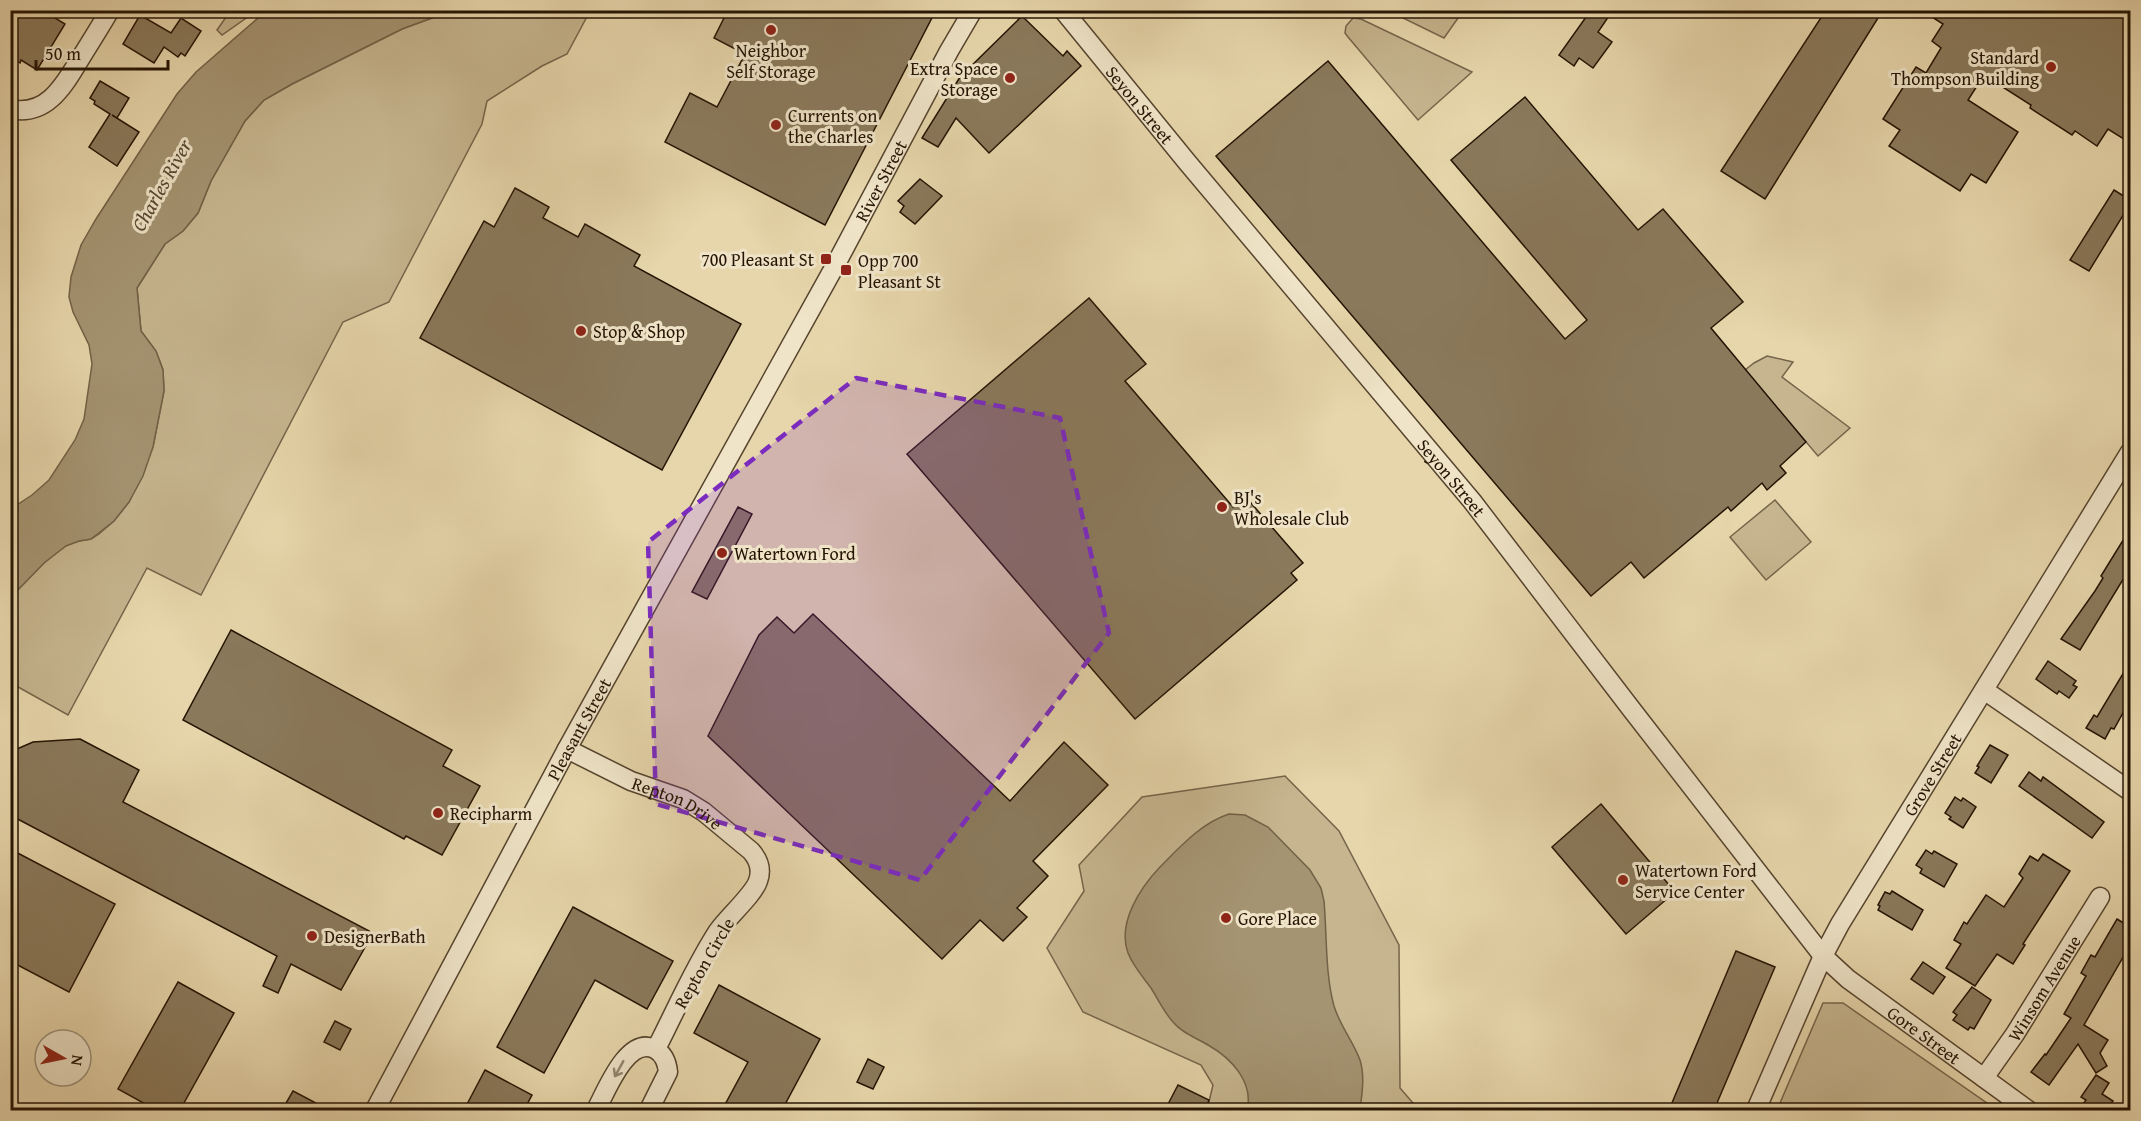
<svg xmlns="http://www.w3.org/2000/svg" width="2141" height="1121" font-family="'Gentium Book Plus',serif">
  <rect width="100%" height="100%" fill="#e7d6ab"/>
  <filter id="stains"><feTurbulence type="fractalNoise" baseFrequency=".00333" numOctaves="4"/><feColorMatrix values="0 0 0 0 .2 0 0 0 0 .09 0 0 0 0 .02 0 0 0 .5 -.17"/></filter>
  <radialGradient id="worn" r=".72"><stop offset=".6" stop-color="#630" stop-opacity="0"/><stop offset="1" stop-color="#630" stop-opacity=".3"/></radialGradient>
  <g fill="#c6b58f" stroke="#76644a" stroke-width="1.5">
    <path d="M231,10H263V11L255,12L222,35L217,30Z"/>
    <path d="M451,11H590L567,54L542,66L487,101L482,124L389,302L343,322L201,595L147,568L68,715L11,683V597L44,563L66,545L79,541L91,539L99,534L114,521L129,502L153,447L164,391L163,370L156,351L141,331L137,288L165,244L183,231L198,213L211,181L245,121L264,100L292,84L402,29Z"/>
    <path d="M1408,11V10L1463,11L1444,38L1403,18Z"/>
    <path d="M1353,18L1361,19L1472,72L1418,120L1348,37L1345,33L1346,26Z"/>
    <path d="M1767,356L1793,362L1782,377L1850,428L1818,456L1745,370L1754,363Z"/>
    <path d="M1775,500L1811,542L1766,580L1730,537Z"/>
    <path d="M1285,776L1339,831L1399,945L1400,1088L1419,1110H1207L1213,1085L1201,1065L1083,1012L1047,948L1084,891L1079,865L1142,797Z"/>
    <path d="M1823,1003H1843L1997,1110H1777Z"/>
  </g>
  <g fill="#a59472" stroke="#726146" stroke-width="1.5">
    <path d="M266,11H451L402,29L292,84L264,100L245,121L211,181L198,213L183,231L165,244L137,288L141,331L156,351L163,370L164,391L153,447L143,476L129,502L114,521L91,539L79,541L66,546L44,563L11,597V509L32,495L49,480L75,440L84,419L92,364L89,345L73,312L69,297L71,277L81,245L96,219L177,94L196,72Z"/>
    <path d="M1229,814L1245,815L1268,827L1310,870L1321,888L1324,901C1327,935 1325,973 1334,1006C1340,1026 1353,1041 1360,1060C1365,1076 1362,1094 1360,1110H1247C1254,1082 1231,1058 1208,1045C1196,1038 1182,1033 1173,1022C1164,1012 1158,999 1151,988C1143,977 1133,966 1128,953C1117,923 1140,888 1160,867C1180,847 1201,823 1229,814Z"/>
  </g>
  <g fill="#8a795b" stroke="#251404" stroke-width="1.5">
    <path d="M10,10H53L50,15L65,24L37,70L21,60L20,63L10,57Z"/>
    <path d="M728,10H936L825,225L665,142L690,93L717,107L745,54L714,38Z"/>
    <path d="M1591,10H1613L1598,32L1612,42L1593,68L1579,58L1574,66L1559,55Z"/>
    <path d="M1826,10H1883L1765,199L1721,171Z"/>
    <path d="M1921,10H2130V143L2108,129L2097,146L2075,131L2072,135L2030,108L2031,105L1984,75L1968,100L2018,132L1986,183L1971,174L1960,191L1889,146L1900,130L1883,119L1916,67L1926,73L1941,48L1932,41L1943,24Z"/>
    <path d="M140,15L171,33L181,18L201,31L185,56L181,53L178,57L164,47L154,63L123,44Z"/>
    <path d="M1022,16L1063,56L1067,51L1081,66L989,153L956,118L938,147L922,138L960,77Z"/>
    <path d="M1328,61L1565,339L1587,320L1451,160L1525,97L1638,230L1663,209L1743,302L1711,328L1806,442L1780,466L1786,473L1767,490L1762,483L1731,511L1728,507L1644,578L1631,562L1591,596L1216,156Z"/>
    <path d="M100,81L129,98L117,118L112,115L139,132L117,166L89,147L110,114L94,104L95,101L90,98Z"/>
    <path d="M920,179L942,196L915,224L900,212L904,206L898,201Z"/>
    <path d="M515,188L549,207L543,218L578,237L585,224L640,255L634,266L741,324L662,470L420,338L484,221L494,227Z"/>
    <path d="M2114,190L2130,200V204L2089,271L2070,260Z"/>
    <path d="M1089,298L1146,364L1125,381L1233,507L1245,496L1303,563L1291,573L1297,580L1135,719L907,454Z"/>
    <path d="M738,507L752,514L707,599L692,592Z"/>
    <path d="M2130,529V568L2080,650L2061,639L2095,591L2103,578L2101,576Z"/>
    <path d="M813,614L1010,801L1064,742L1108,785L1033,861L1048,876L1017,908L1027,917L1003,941L980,920L942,959L708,736L759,635L777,617L794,633Z"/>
    <path d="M231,630L452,750L443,766L480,786L442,855L406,836L404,839L183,720Z"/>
    <path d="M2048,661L2076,681L2073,685L2077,687L2069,698L2059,691L2057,694L2036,679Z"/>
    <path d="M2130,662V700L2114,729L2111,728L2105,739L2086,728L2094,715L2097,717Z"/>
    <path d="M80,739L139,770L123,802L373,933L341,990L291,964L278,993L263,986L277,956L10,815V752L33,742Z"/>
    <path d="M1990,745L2008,755L1991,783L1975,773L1979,767L1977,766Z"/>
    <path d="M2029,772L2041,781L2043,777L2104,822L2092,838L2019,786Z"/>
    <path d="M1955,797L1961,801L1963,798L1976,807L1963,828L1949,819L1951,817L1945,813Z"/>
    <path d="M1601,804L1675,892L1626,934L1552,847Z"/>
    <path d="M10,849L115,904L69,992L10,961Z"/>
    <path d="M1926,850L1932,854L1934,851L1957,864L1944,887L1920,873L1922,869L1916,865Z"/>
    <path d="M2043,854L2070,871L2023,944L2025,945L2013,964L1997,954L1975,986L1946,968L1961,944L1954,940L1964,922L1967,924L1986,895L2004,907L2023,878L2019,874L2030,856L2038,861Z"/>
    <path d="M1892,891L1923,910L1912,930L1878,910L1880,906L1878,905L1885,892L1890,894Z"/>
    <path d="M573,907L673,961L647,1009L595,980L544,1073L497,1047Z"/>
    <path d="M2117,919L2130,927V945L2084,1025L2108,1040L2100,1053L2107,1066L2096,1073L2078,1044L2049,1085L2031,1072L2045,1054L2046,1055L2071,1018L2064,1014L2086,976L2081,973L2091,955L2095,957Z"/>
    <path d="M1736,951L1775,967L1760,1002L1714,1110H1669Z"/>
    <path d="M1923,962L1945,977L1933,994L1911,979Z"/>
    <path d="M178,982L234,1013L180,1110H156L118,1089Z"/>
    <path d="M719,985L820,1039L782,1110H722L748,1062L694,1033Z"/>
    <path d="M1972,987L1991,1000L1974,1029L1970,1027L1968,1030L1953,1020L1957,1015L1953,1012Z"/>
    <path d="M335,1021L351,1029L340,1050L324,1042Z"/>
    <path d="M868,1059L884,1067L873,1089L857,1082Z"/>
    <path d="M485,1070L532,1095L524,1110H464Z"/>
    <path d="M2096,1075L2109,1083L2102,1094L2113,1101L2106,1110H2079L2086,1100L2081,1097Z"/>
    <path d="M1178,1085L1209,1100L1205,1110H1165Z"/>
    <path d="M293,1091L329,1110H282Z"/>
  </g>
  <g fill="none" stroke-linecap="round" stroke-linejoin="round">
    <defs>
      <g id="minor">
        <path id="s1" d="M1063,10L1187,162L1472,501L1632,710L1823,956L1848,979L2028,1110"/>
        <path d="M10,109C47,117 64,85 80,59C90,43 100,27 110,10"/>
        <path d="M1984,690L2130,791"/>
        <path id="s2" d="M567,749L631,781L683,799L704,812L751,851C759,860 762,870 758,881C754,894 728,917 718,931C694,968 676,1010 656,1049"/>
        <path id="s3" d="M1984,1078L2015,1034L2100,897"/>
        <path id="s4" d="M375,1110L567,749L836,264L949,51L973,10"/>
        <path d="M596,1110C606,1092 627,1035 655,1049C664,1054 667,1062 668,1072L649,1110"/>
        <path id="s5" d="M1756,1110L1823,956L1840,924L2130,452"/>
      </g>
    </defs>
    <use href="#minor" stroke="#56442e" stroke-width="21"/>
    <use href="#minor" stroke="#efe4c8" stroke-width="18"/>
  </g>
  <defs><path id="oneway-shaft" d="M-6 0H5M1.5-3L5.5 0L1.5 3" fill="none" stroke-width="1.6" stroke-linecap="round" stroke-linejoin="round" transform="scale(1.5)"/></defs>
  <use stroke="#948670" href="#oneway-shaft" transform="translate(619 1069) rotate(119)"/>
  <path fill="#7b2cbf" fill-opacity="0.2" stroke="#7b2cbf" stroke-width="4.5" stroke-dasharray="12 8" stroke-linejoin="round" d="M856,378L1060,418L1109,633L920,880L656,804L648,542Z"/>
  <g fill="#8f2418" stroke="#efe4c8" stroke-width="2">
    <circle cx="771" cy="30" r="6"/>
    <circle cx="2051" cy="67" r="6"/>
    <circle cx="1010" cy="78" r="6"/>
    <circle cx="776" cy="125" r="6"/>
    <rect x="820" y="253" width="12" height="12" rx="3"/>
    <rect x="840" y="264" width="12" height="12" rx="3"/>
    <circle cx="581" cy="331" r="6"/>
    <circle cx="1222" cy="507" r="6"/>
    <circle cx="722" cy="553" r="6"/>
    <circle cx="438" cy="813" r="6"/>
    <circle cx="1623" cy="880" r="6"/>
    <circle cx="1226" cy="918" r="6"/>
    <circle cx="312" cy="936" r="6"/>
  </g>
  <g text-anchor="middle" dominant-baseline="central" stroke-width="6" stroke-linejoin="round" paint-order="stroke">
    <g font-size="18" fill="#251404" stroke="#efe4c8" text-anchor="start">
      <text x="771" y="50" text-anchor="middle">Neighbor<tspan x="771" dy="21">Self Storage</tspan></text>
      <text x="2039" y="57" text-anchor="end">Standard<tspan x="2039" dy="21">Thompson Building</tspan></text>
      <text x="998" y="68" text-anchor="end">Extra Space<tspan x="998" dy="21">Storage</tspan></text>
      <text x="788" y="115">Currents on<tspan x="788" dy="21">the Charles</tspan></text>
      <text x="814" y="259" text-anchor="end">700 Pleasant St</text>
      <text x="858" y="260">Opp 700<tspan x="858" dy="21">Pleasant St</tspan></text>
      <text x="593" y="331">Stop &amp; Shop</text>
      <text x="1234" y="497">BJ's<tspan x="1234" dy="21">Wholesale Club</tspan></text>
      <text x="734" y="553">Watertown Ford</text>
      <text x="450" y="813">Recipharm</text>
      <text x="1635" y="870">Watertown Ford<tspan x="1635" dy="21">Service Center</tspan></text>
      <text x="1238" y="918">Gore Place</text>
      <text x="324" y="936">DesignerBath</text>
    </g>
    <g font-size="18" fill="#251404" stroke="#efe4c8">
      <text stroke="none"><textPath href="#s1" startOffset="122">Seyon Street</textPath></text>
      <text stroke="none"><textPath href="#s4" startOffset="1058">River Street</textPath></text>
      <text stroke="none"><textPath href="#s1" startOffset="608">Seyon Street</textPath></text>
      <text stroke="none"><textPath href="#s4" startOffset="432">Pleasant Street</textPath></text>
      <text stroke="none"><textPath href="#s5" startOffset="380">Grove Street</textPath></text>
      <text stroke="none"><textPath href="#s2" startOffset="123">Repton Drive</textPath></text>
      <text transform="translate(704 963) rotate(-60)">Repton Circle</text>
      <text stroke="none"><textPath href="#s3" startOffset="108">Winsom Avenue</textPath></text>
      <text stroke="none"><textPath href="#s1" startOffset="1342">Gore Street</textPath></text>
    </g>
    <g font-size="20" font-style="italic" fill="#584730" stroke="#efe4c8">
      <text transform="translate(161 185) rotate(-61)">Charles River</text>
    </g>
  </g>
  <rect width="2141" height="1121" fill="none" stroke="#e7d6ab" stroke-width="36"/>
  <rect x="12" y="12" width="2117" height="1097" fill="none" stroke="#251404" stroke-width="3"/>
  <rect x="18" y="18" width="2105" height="1085" fill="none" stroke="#251404" stroke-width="1.5"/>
  <g transform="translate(63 1058) rotate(99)"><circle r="28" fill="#efe4c8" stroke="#9e917a" stroke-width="1.5"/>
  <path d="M0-4.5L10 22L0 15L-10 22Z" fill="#8f2418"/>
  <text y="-9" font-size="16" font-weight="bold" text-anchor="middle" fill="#251404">N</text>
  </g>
  <path d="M36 60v9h132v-9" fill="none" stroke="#251404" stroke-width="3"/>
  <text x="45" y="60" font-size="18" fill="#251404" stroke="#efe4c8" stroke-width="4.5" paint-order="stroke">50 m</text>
  <rect width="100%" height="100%" filter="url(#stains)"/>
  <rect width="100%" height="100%" fill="url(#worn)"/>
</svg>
